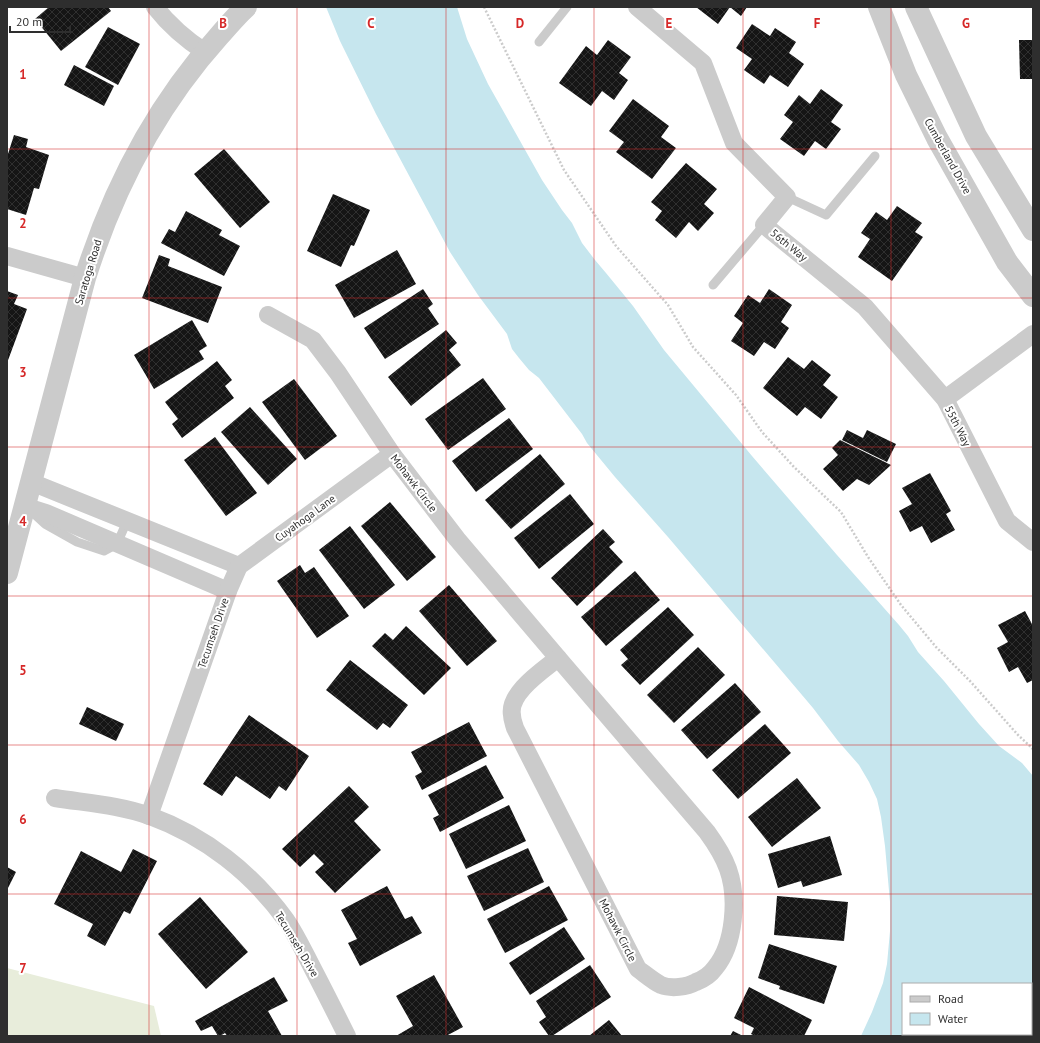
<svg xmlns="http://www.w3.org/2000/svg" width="1040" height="1043" font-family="'PT Sans',sans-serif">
  <defs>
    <pattern id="building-cross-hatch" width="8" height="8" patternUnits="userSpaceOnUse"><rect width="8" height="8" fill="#151515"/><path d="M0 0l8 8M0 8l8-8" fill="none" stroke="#2f2f2f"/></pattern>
  </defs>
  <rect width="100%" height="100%" fill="#fff"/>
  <path fill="#e8eddb" d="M7,968L154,1006L161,1036H7Z"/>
  <path fill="#c6e6ee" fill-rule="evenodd" d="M326,7H457L467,39L488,84L542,180L562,210L572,223L582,243L595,260L606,273L633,306L664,350L752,456L837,555L899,625L908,636L918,652L944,681L979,724L999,746L1022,763L1033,776V1036H861L872,1012L883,983L887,964L890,931V902L885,846L881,817L877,799L869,782L859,765L838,741L813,708L668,537L615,477L587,443L582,434L539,378L529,370L519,358L512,349L507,334L478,295L450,252L376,114L340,41ZM903,984H1031V1034H903Z"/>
  <g fill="url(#building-cross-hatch)">
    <path d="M49,7H108L111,11L61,51L35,19Z"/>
    <path d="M696,7H747L741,16L730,7L718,24Z"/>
    <path d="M752,24L770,36L775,28L796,42L789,53L804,64L788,87L770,75L764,84L744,70L752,59L736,48Z"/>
    <path d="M108,27L140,44L118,85L85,67Z"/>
    <path d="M608,40L631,57L619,73L628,80L614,100L602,91L591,106L559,83L586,46L597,55Z"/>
    <path d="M1019,40H1033V79H1020Z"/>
    <path d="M74,65L114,86L104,106L64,85Z"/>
    <path d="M821,89L843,105L831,122L841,129L826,149L815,141L804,156L780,139L793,122L784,115L799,95L810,104Z"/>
    <path d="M633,99L669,126L661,137L676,148L652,179L616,152L624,142L609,131Z"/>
    <path d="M14,135L28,139L26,147L49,155L39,189L34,188L26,215L7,209V157Z"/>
    <path d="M224,149L270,202L240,228L194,174Z"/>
    <path d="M686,163L717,189L704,204L714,213L698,231L689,222L676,238L655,220L662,211L651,202Z"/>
    <path d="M333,194L370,210L354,246L351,245L341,267L307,251Z"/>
    <path d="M897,206L922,223L915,232L923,237L892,281L858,257L870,239L861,233L876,212L887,220Z"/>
    <path d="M186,211L222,230L219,235L240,246L224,276L161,243L169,229L175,232Z"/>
    <path d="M397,250L416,284L354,318L335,285Z"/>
    <path d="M159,255L170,259L168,266L222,287L208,323L142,298Z"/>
    <path d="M423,289L433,304L428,308L439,324L385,359L364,328Z"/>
    <path d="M769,289L792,305L781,322L789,328L775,349L764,342L754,356L731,341L743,323L734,316L748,295L760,303Z"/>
    <path d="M7,291L18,295L14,304L27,309L7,363Z"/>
    <path d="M192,320L207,346L199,351L204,359L154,389L134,355Z"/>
    <path d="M446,330L457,343L449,350L461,365L411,406L388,377Z"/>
    <path d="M788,357L804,369L812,360L831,375L823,385L838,397L821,419L805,407L797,416L763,388Z"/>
    <path d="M217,361L232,380L225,386L234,398L182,438L172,424L178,419L165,402Z"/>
    <path d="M483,378L506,409L448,450L425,419Z"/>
    <path d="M294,379L337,436L305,460L262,402Z"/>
    <path d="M250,407L297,459L268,485L221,432Z"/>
    <path d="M509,418L533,449L476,492L452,461Z"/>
    <path d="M847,430L863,438L867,430L896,444L887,462L842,440Z"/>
    <path d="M215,437L257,493L226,516L184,460Z"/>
    <path d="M840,440L891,465L869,485L857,479L843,491L823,469L838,455L832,448Z"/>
    <path d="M540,454L565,484L511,529L485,500Z"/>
    <path d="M930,473L951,511L946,514L955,530L931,543L922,526L910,532L899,511L912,504L902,488Z"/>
    <path d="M570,494L594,524L539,569L514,538Z"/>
    <path d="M390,502L436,557L407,581L361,526Z"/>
    <path d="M350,526L395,585L364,609L319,550Z"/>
    <path d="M603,529L615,542L609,547L623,562L577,606L551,578Z"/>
    <path d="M300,565L305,573L314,567L349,616L317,638L277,581Z"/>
    <path d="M635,571L660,600L606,646L581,617Z"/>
    <path d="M449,585L497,641L467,666L419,611Z"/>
    <path d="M668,607L694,635L640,685L621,665L628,659L620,650Z"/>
    <path d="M1025,611L1033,626V680L1027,683L1018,667L1009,672L997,648L1008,642L998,625Z"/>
    <path d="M406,626L451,668L424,695L372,646L385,633L393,640Z"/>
    <path d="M698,647L725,675L674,723L647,695Z"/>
    <path d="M350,660L408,705L390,728L383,723L377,730L326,690Z"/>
    <path d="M735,683L761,712L707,759L681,730Z"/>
    <path d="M87,707L124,724L116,741L79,724Z"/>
    <path d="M249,715L309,756L286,791L279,786L270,799L236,776L222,796L203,784Z"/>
    <path d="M469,722L487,756L422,790L415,776L422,772L411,752Z"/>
    <path d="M765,724L791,753L738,799L712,770Z"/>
    <path d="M486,765L504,798L440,832L433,818L439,815L428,795Z"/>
    <path d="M797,778L821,808L772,847L748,817Z"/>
    <path d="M349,786L369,807L354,821L381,850L335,893L315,872L324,864L314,854L300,867L282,849Z"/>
    <path d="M509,805L526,841L466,869L449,834Z"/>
    <path d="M830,836L842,875L803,887L801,881L778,888L768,854Z"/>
    <path d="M528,848L544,882L484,911L467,876Z"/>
    <path d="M133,849L157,861L130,914L124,911L105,946L87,936L93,924L54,904L81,851L121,872Z"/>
    <path d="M7,867L16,872L7,890Z"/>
    <path d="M387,886L405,919L412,916L422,933L360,966L348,943L357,939L341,910Z"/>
    <path d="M549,886L568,920L505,953L487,919Z"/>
    <path d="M777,896L848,902L844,941L774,935Z"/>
    <path d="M200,897L248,952L206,989L158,934Z"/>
    <path d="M564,927L585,959L530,995L509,963Z"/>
    <path d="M769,944L837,966L824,1004L779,989L780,986L758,978Z"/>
    <path d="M590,965L611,997L552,1036H549L539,1022L546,1017L536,1001Z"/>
    <path d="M434,975L463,1027L446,1036H396L413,1026L396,996Z"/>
    <path d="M274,977L288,1001L268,1011L282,1036H227L225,1033L220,1036H218L212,1026L201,1031L195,1021Z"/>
    <path d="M749,987L812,1020L804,1036H755L751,1034L754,1028L734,1018Z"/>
    <path d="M609,1020L622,1036H589Z"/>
    <path d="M733,1031L743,1036H730Z"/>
  </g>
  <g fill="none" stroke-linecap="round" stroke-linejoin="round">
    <path stroke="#cbcbcb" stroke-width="2.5" stroke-dasharray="2 2" stroke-linecap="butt" d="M484,7L564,170L616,246L668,305L693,347L736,395L762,432L794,467L841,512L868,557L901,605L936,647L970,681L1018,735L1033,749"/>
    <g stroke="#cbcbcb" stroke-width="9">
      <path d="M539,42L567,7"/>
      <path d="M787,197L826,215L875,156"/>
      <path d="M713,285L764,225"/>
      <path d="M33,513L45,524L77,542L104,551L117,544L127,521"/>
    </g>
    <g stroke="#cbcbcb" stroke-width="18">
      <path d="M155,7C170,26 185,39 205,52"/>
      <path d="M637,7L703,63L734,143L787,197L764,225L865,307L945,399L1007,521L1033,542"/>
      <path d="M7,256L85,278"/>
      <path d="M268,315L313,340L338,373L392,454L457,539L558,658"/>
      <path d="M945,399L1033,334"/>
      <path d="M31,482L239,566"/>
      <path d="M24,506L46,513L228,591"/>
      <path d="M558,658L707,832C715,843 723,855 728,869C738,897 735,944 715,968C710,975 704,979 696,982C687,987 671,989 661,985C653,981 645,974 638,969L515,728C514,724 512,720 512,715C508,693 542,671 558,658Z"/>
      <path d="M55,798C87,803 120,805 150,816C205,836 252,873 286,920C297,936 305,954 314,971C325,992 336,1014 347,1036"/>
      <path d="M149,816L228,591L239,566L392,454"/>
    </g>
    <g stroke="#cbcbcb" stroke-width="22">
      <path d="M879,7L906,75L937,138L1007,262L1033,296"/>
      <path d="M916,7L976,136L1033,230"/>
      <path d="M7,573L85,278C113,189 156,106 219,36C228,26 236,16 246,7"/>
    </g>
  </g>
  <path fill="none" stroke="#d62828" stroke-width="1" stroke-opacity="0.55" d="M149,7V1036M297,7V1036M446,7V1036M594,7V1036M743,7V1036M891,7V1036M7,149H1033M7,298H1033M7,447H1033M7,596H1033M7,745H1033M7,894H1033"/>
  <g text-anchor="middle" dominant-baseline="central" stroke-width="4" stroke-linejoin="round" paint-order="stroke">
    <g font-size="11" fill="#2e2e2e" stroke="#fff">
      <text transform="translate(948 156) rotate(61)">Cumberland Drive</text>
      <text transform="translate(789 245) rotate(39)">56th Way</text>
      <text transform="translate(88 272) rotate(-73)">Saratoga Road</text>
      <text transform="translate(958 426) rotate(63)">55th Way</text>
      <text transform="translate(414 483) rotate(53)">Mohawk Circle</text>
      <text transform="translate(305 518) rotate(-36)">Cuyahoga Lane</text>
      <text transform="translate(213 633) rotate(-71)">Tecumseh Drive</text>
      <text transform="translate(618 930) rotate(63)">Mohawk Circle</text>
      <text transform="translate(297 944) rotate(59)">Tecumseh Drive</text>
    </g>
  </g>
  <g font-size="13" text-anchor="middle" font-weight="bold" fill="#d62828" stroke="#fff" stroke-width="4" stroke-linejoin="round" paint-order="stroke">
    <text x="223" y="28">B</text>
    <text x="371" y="28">C</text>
    <text x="520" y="28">D</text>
    <text x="669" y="28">E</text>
    <text x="817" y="28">F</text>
    <text x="966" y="28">G</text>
    <text x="23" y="79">1</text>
    <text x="23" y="228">2</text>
    <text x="23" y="377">3</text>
    <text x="23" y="526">4</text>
    <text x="23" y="675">5</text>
    <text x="23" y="824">6</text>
    <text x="23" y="973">7</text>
  </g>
  <rect width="1040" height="1043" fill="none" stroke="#2e2e2e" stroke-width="16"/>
  <rect x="902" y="983" width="130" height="52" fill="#ffffff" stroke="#ababab"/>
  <rect x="910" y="996" width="20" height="6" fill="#cbcbcb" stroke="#ababab"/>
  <text x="938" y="1003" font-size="12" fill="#2e2e2e">Road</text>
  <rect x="910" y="1013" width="20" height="12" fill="#c6e6ee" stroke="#ababab"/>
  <text x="938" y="1023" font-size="12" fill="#2e2e2e">Water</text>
  <path d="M10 26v6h60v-6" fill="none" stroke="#2e2e2e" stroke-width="2"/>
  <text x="16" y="26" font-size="12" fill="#2e2e2e" stroke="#ffffff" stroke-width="3" paint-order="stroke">20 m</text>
</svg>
